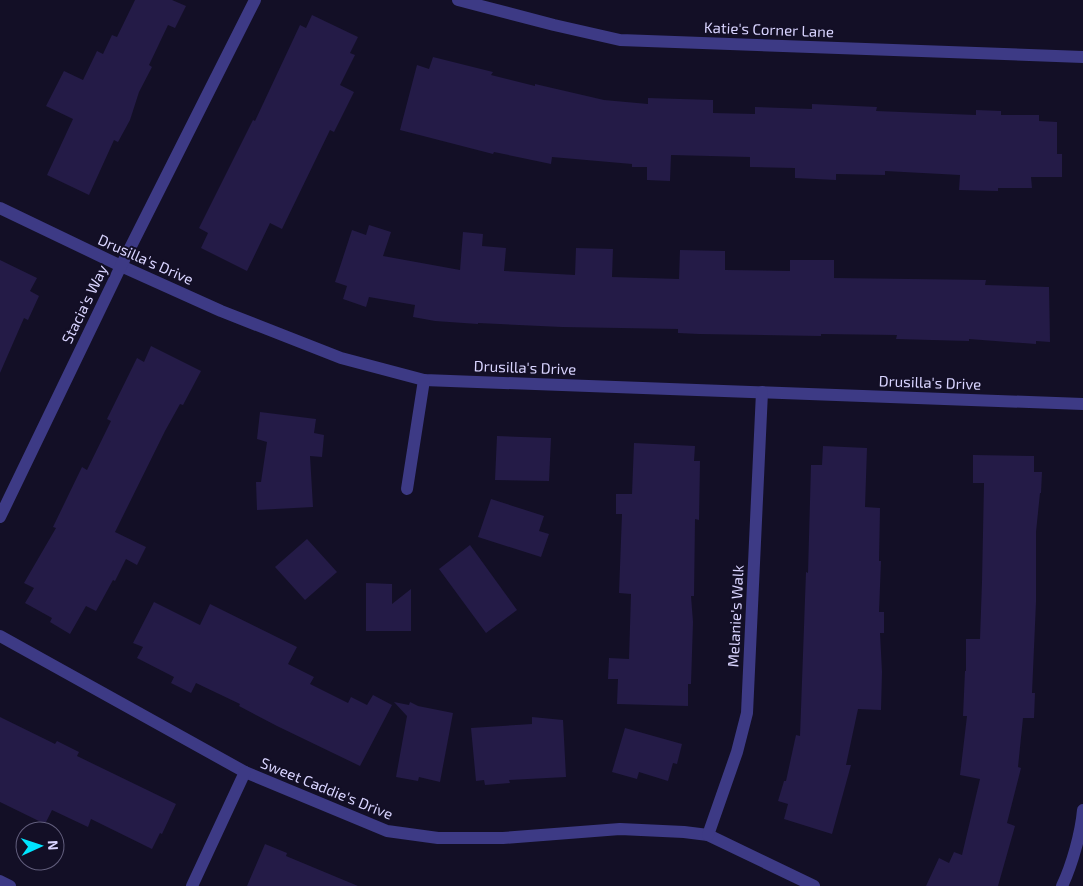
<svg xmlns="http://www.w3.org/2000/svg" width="1083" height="886" font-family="'Exo 2',sans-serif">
  <rect width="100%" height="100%" fill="#130f26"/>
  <g fill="#241b47">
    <path d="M135,0H172L186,6L175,28L168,25L149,65L152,67L139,92L130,120L118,142L114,140L89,195L47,175L73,119L46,106L64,71L83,80L97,51L103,54L112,35L117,37Z"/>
    <path d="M312,15L358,37L350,53L355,55L340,85L354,92L334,132L330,130L282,229L270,223L247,271L201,248L208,233L199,228L253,120L255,121L300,25L306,28Z"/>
    <path d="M433,57L493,72L491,75L535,86V84L604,100L648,104V98L713,100V113L755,114V107L812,109V104L877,107L876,111L976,115V110L1001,111V115H1039V121L1057,122V154H1062V177H1031L1032,188H998V191L959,190L960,175L885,171V175L836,174V180L795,178V168L750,167V157L671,155L670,181L647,180V167H632V164L552,157L551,164L494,152L493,154L400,130L417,65L429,69Z"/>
    <path d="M369,225L391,232L383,256L460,270L463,232L483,234L482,246L506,248L504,271L575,275L576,248L613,249L612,277L679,279L680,250L725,251V270L790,271V260H834V278L986,280L985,285L1049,287L1050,342L1036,341V344L969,339V341L896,339L897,335L821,334V336L699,334L678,333V329L562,327L478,323V324L435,321L413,317L415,305L369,297L366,307L343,299L347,286L335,282L352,230L366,235Z"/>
    <path d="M0,260L37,278L30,291L39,296L28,320L24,318L0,373Z"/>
    <path d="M151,346L201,371L183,405L180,404L165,431L115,532L146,547L137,565L126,559L115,581L113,580L96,611L86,606L70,634L50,622L52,618L25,603L34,588L24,583L56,528L53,527L82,467L87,470L111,421L107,419L137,358L144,362Z"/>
    <path d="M260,412L316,419L314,433L324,435L322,457L310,456L313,507L257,510L256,482H261L267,442L257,439Z"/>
    <path d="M497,436L551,438L549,481L495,480Z"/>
    <path d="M634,443L695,446L694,461H700L699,520L695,519L694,596H691L693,622L691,684H688V706L617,704L618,679H608L609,658L629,659L631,594L619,593L622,514H616V494H632Z"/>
    <path d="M823,446L867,448L865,507L880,508L879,561H881L879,612H884V633H880L882,672L881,710L858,709L846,765H851L832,834L784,819L788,804L778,801L784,781H786L796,735L800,736L806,572L808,573L811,465H822Z"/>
    <path d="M973,455L1034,456V472H1042L1041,493H1040L1036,532V602L1032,693H1035L1034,718H1023L1018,767L1021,768L1007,823L1015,826L998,886H926L939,858L949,863L954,852L962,855L980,779L960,775L967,716H963L965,671H966V639H980L982,582L984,483H973Z"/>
    <path d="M491,499L544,516L539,531L549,534L541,557L478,537Z"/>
    <path d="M307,539L337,572L305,600L275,567Z"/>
    <path d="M470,545L517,610L486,633L439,569Z"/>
    <path d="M366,583L392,584V604L411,589V631H366Z"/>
    <path d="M154,602L200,625L210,604L297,647L288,664L314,677L310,684L348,703L351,697L367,705L373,695L392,705L360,766L277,726L239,706L240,704L196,683L191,693L171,683L174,677L137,658L143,647L133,643Z"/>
    <path d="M394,702L409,705L410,702L418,706L453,713L440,782L419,777L418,781L396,777L407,716Z"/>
    <path d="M0,717L55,744L57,741L79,752L77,756L176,804L162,834L160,833L152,849L91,819L88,827L52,810L45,824L0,802Z"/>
    <path d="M532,717L563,720L566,777L509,780L510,783L485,785L484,780L476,781L471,728L532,724Z"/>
    <path d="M625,728L682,744L677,764L673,763L668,781L639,772L637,779L612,772Z"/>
    <path d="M265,844L287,853L286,856L358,886H247Z"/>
  </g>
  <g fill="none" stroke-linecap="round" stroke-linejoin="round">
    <g stroke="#3d3a85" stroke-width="12">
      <path d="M458,0L554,25L620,40L1083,57"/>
      <path d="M0,208L121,266L221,311L341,358L424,380L1083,404"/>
      <path d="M407,489L424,380"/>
      <path d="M0,517L121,266L255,0"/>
      <path d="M0,636L245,772L387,831L438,838H503L620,829L684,832L708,835L814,886"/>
      <path d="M708,835L737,752L747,713L762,392"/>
      <path d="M0,881L10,886"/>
      <path d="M192,886L245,772"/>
      <path d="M1062,886C1072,865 1081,833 1083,810"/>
    </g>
  </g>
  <g text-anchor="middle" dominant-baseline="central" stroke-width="4" stroke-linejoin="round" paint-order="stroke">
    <g font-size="15" fill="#d9d4ff" stroke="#130f26">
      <text transform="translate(769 29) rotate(2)">Katie's Corner Lane</text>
      <text transform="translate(146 259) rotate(24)">Drusilla's Drive</text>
      <text transform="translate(84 304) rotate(-64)">Stacia's Way</text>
      <text transform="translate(525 367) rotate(2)">Drusilla's Drive</text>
      <text transform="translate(930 382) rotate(2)">Drusilla's Drive</text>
      <text transform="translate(735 616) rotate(-87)">Melanie's Walk</text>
      <text transform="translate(327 788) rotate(22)">Sweet Caddie's Drive</text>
    </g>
  </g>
  <g transform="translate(40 846) rotate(87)"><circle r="24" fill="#130f26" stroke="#625e7d"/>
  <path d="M0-4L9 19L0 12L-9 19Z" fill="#00e5ff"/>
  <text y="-8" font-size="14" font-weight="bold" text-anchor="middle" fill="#d9d4ff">N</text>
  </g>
</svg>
